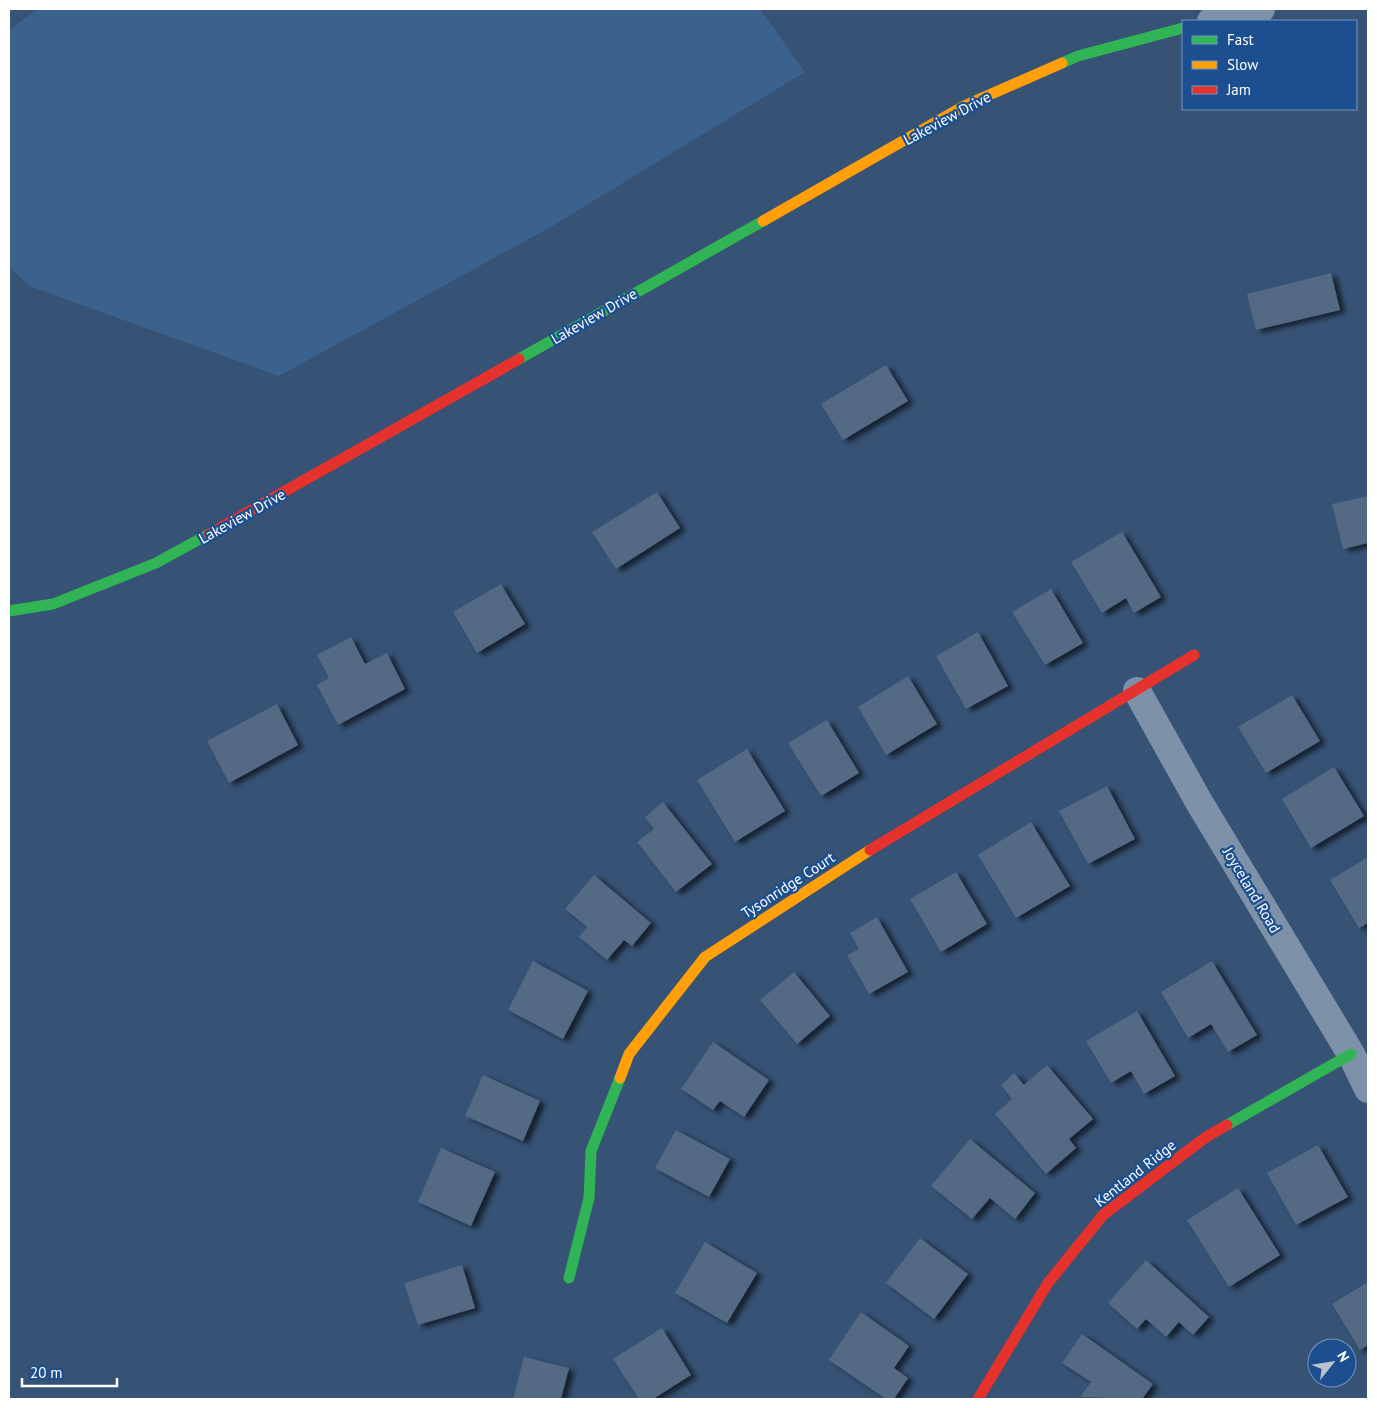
<svg xmlns="http://www.w3.org/2000/svg" width="1377" height="1408" font-family="'PT Sans',sans-serif">
  <defs>
    <filter id="shadow"><feDropShadow dx="5.5" dy="3" stdDeviation="2.5" flood-color="#0009"/></filter>
  </defs>
  <rect width="100%" height="100%" fill="#365274"/>
  <path fill="#3b618d" d="M37,9H760L805,72L549,228L279,376L29,286L9,267V30Z"/>
  <g fill="#526984" filter="url(#shadow)">
    <path d="M1331,273L1340,310L1256,330L1247,294Z"/>
    <path d="M886,365L908,401L843,440L821,404Z"/>
    <path d="M657,492L680,528L616,569L592,532Z"/>
    <path d="M1368,496V543L1343,549L1332,504Z"/>
    <path d="M1122,532L1161,597L1134,613L1126,598L1102,613L1071,562Z"/>
    <path d="M501,584L525,624L477,653L453,612Z"/>
    <path d="M1051,589L1083,643L1045,665L1012,612Z"/>
    <path d="M978,632L1008,686L966,709L936,656Z"/>
    <path d="M351,637L365,664L387,653L405,689L338,725L317,685L329,678L317,655Z"/>
    <path d="M908,676L937,724L886,755L858,707Z"/>
    <path d="M1292,695L1320,741L1266,773L1238,727Z"/>
    <path d="M277,704L298,745L229,783L207,741Z"/>
    <path d="M827,720L859,773L821,796L788,743Z"/>
    <path d="M747,749L785,811L735,842L697,780Z"/>
    <path d="M1334,767L1364,816L1311,848L1282,799Z"/>
    <path d="M1107,786L1135,839L1088,864L1059,811Z"/>
    <path d="M663,802L712,864L676,892L637,842L654,829L645,817Z"/>
    <path d="M1031,822L1070,886L1016,918L978,855Z"/>
    <path d="M1368,857V923L1359,928L1330,880Z"/>
    <path d="M956,872L987,924L941,952L910,899Z"/>
    <path d="M594,875L651,923L632,946L624,940L607,960L579,937L587,927L565,909Z"/>
    <path d="M877,917L908,972L869,994L847,955L859,949L850,933Z"/>
    <path d="M533,961L588,991L563,1039L508,1010Z"/>
    <path d="M1212,961L1257,1035L1228,1052L1211,1024L1188,1038L1161,992Z"/>
    <path d="M794,972L830,1016L797,1044L760,1000Z"/>
    <path d="M1137,1011L1175,1076L1144,1094L1131,1071L1111,1083L1086,1041Z"/>
    <path d="M713,1042L769,1080L744,1117L720,1101L713,1110L681,1089Z"/>
    <path d="M1047,1065L1093,1119L1069,1139L1076,1148L1046,1174L995,1114L1012,1099L1001,1085L1014,1073L1024,1085Z"/>
    <path d="M483,1075L540,1101L523,1141L465,1116Z"/>
    <path d="M676,1130L730,1159L709,1197L655,1168Z"/>
    <path d="M970,1139L1035,1193L1015,1219L990,1198L972,1219L931,1186Z"/>
    <path d="M1318,1145L1348,1197L1296,1225L1267,1173Z"/>
    <path d="M441,1148L495,1172L471,1226L418,1202Z"/>
    <path d="M1238,1188L1280,1255L1229,1287L1187,1220Z"/>
    <path d="M920,1238L968,1274L934,1319L886,1283Z"/>
    <path d="M705,1242L757,1273L727,1323L675,1293Z"/>
    <path d="M1146,1260L1209,1317L1193,1335L1179,1322L1166,1337L1146,1319L1137,1329L1108,1303Z"/>
    <path d="M462,1265L475,1308L418,1325L404,1283Z"/>
    <path d="M1368,1282V1345L1360,1350L1332,1304Z"/>
    <path d="M861,1312L909,1346L894,1368L908,1378L894,1399H886L829,1360Z"/>
    <path d="M662,1328L691,1375L653,1399H639L613,1359Z"/>
    <path d="M1082,1334L1153,1384L1142,1399L1080,1397L1091,1382L1062,1363Z"/>
    <path d="M524,1357L569,1368L561,1399H513Z"/>
  </g>
  <g fill="none" stroke-linecap="round" stroke-linejoin="round">
    <g stroke="#7d92a8" stroke-width="28">
      <path d="M1211,21L1261,9"/>
      <path d="M1137,691L1199,802L1351,1054L1368,1089"/>
    </g>
    <g stroke="#30b455" stroke-width="11">
      <path d="M1062,63L1078,56L1183,28"/>
      <path d="M519,359L763,221"/>
      <path d="M9,611L53,604L156,563L209,534"/>
      <path d="M1227,1125L1351,1054"/>
      <path d="M569,1278L589,1198L591,1151L620,1078"/>
    </g>
    <g stroke="#ff9f0a" stroke-width="11">
      <path d="M763,221L964,106L1062,63"/>
      <path d="M620,1078L629,1054L705,957L870,850"/>
    </g>
    <g stroke="#e5322d" stroke-width="11">
      <path d="M209,534L519,359"/>
      <path d="M870,850L1194,655"/>
      <path d="M978,1399L1048,1283L1103,1215L1206,1137L1227,1125"/>
    </g>
  </g>
  <g text-anchor="middle" dominant-baseline="central" stroke-width="4.5" stroke-linejoin="round" paint-order="stroke">
    <g font-size="15" fill="#fff" stroke="#1b4f8f">
      <text transform="translate(947 118) rotate(-28)">Lakeview Drive</text>
      <text transform="translate(594 316) rotate(-30)">Lakeview Drive</text>
      <text transform="translate(242 516) rotate(-29)">Lakeview Drive</text>
      <text transform="translate(788 885) rotate(-33)">Tysonridge Court</text>
      <text transform="translate(1252 890) rotate(59)">Joyceland Road</text>
      <text transform="translate(1135 1173) rotate(-38)">Kentland Ridge</text>
    </g>
  </g>
  <rect width="1377" height="1408" fill="none" stroke="#ffffff" stroke-width="20"/>
  <rect x="1182" y="20" width="175" height="90" fill="#1b4f8f" stroke="#7695bc"/>
  <rect x="1192" y="36" width="25" height="8" fill="#30b455" stroke="#7695bc"/>
  <text x="1227" y="45" font-size="15" fill="#ffffff">Fast</text>
  <rect x="1192" y="61" width="25" height="8" fill="#ff9f0a" stroke="#7695bc"/>
  <text x="1227" y="70" font-size="15" fill="#ffffff">Slow</text>
  <rect x="1192" y="86" width="25" height="8" fill="#e5322d" stroke="#7695bc"/>
  <text x="1227" y="95" font-size="15" fill="#ffffff">Jam</text>
  <g transform="translate(1332 1363) rotate(60)"><circle r="24" fill="#1b4f8f" stroke="#7695bc"/>
  <path d="M0-4L9 19L0 12L-9 19Z" fill="#b9c2ce"/>
  <text y="-8" font-size="14" font-weight="bold" text-anchor="middle" fill="#ffffff">N</text>
  </g>
  <path d="M22 1378v8h95v-8" fill="none" stroke="#ffffff" stroke-width="2.5"/>
  <text x="30" y="1378" font-size="15" fill="#ffffff" stroke="#1b4f8f" stroke-width="4" paint-order="stroke">20 m</text>
</svg>
